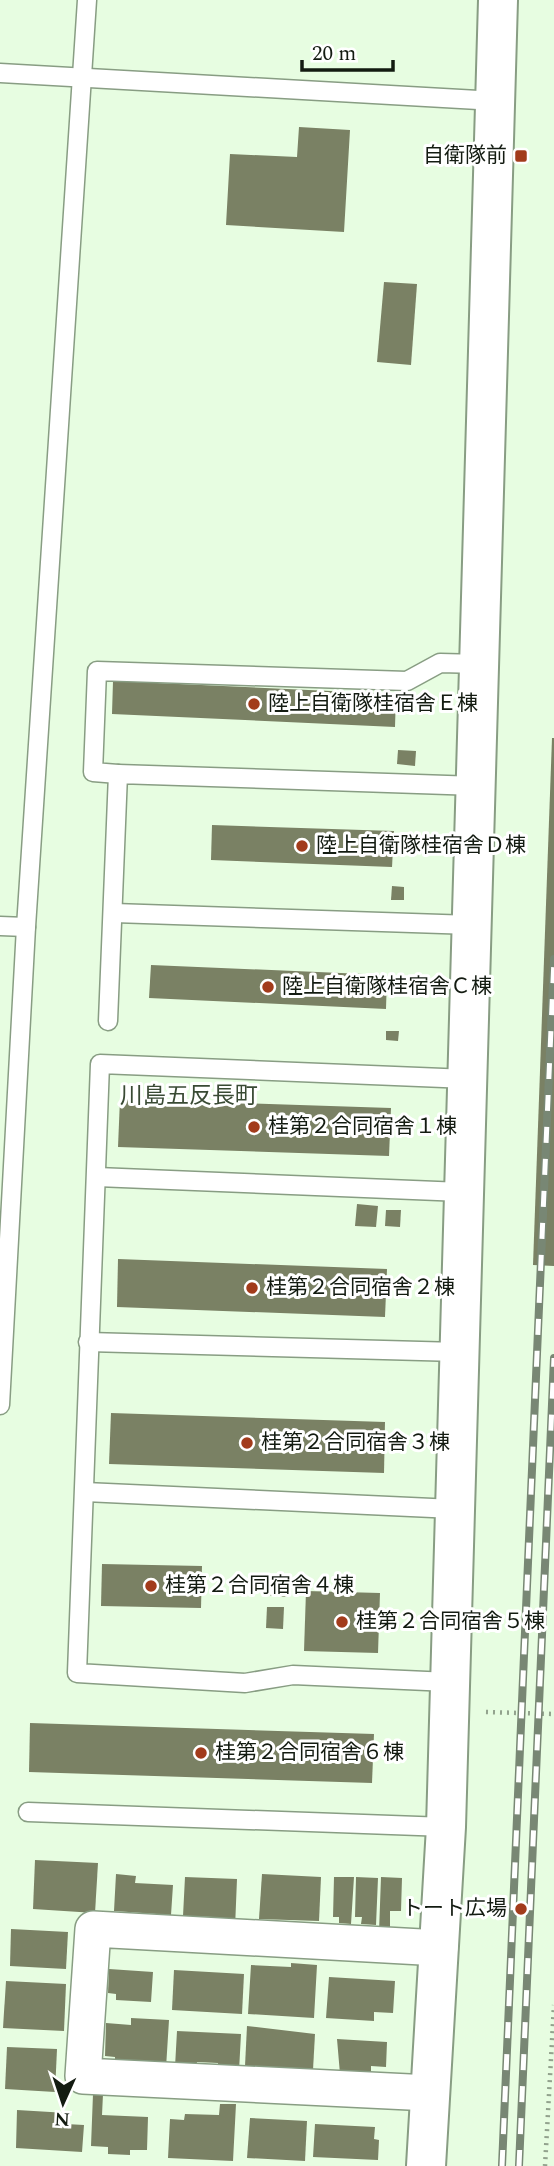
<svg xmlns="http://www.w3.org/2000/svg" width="554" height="2166" font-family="Spectral,'Noto Sans JP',serif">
  <rect width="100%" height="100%" fill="#e7fde1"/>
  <g fill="#7a8164">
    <path d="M299,127L350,130L344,232L226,225L230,154L297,157Z"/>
    <path d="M384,282L417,284L411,365L377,362Z"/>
    <path d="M113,681L396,694L395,727L112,714Z"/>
    <path d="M552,738H554V1266L533,1265Z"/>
    <path d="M398,750L416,751L415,766L397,764Z"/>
    <path d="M212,825L394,831L392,867L211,860Z"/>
    <path d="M392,886L404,887V900H391Z"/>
    <path d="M151,965L387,975L386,1009L149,998Z"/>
    <path d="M386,1031H399L398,1041L386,1040Z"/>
    <path d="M120,1099L391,1108L389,1156L118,1147Z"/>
    <path d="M357,1204L378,1206L376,1227L355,1226Z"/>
    <path d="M386,1210H401L400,1227L385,1226Z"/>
    <path d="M118,1259L387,1269L385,1317L117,1307Z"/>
    <path d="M111,1413L385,1422L384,1473L109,1464Z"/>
    <path d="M102,1564L202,1566L201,1608L101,1606Z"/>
    <path d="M267,1576L289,1577L288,1597L265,1595Z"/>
    <path d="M306,1591L380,1593L378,1653L304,1651Z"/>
    <path d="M267,1607H284L283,1629L266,1628Z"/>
    <path d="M30,1723L374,1734L372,1783L29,1772Z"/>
    <path d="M35,1860L98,1863L95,1913L33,1909Z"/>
    <path d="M116,1874L136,1876L135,1883L173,1885L171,1915L114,1911Z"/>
    <path d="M262,1874L321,1877L319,1921L259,1919Z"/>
    <path d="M185,1877L237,1879L235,1928L212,1926L213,1917L183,1916Z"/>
    <path d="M334,1877H354L351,1924L339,1923V1917H333Z"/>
    <path d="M356,1877L378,1878L376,1925L361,1924L362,1917H355Z"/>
    <path d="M381,1877L402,1878L401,1911H390V1932H379Z"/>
    <path d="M11,1929L68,1932L66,1969L10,1966Z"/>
    <path d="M291,1963L317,1965L314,2018L248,2014L251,1965L291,1967Z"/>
    <path d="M109,1969L153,1972L151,2002L116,2000V1994L108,1993Z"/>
    <path d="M174,1970L244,1974L242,2014L172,2010Z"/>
    <path d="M329,1977L395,1981L393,2013L374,2012V2021L326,2018Z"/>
    <path d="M6,1981L66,1984L64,2031L3,2028Z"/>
    <path d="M131,2018L169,2020L166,2068L115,2065V2057L105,2056L106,2023L131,2025Z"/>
    <path d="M247,2026L315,2034L313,2070L245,2066Z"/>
    <path d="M177,2031L241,2034L239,2071L218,2070V2063L197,2062L196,2068L175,2067Z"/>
    <path d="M337,2039L387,2042L386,2067L371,2066V2076L340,2074Z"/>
    <path d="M7,2047L57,2049L55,2092L5,2089Z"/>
    <path d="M93,2094H103L102,2115L148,2117L147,2150H130V2155L108,2154V2147L91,2146Z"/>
    <path d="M220,2104H236L233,2161L168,2158L170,2119L184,2120L185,2114L219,2115Z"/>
    <path d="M17,2110L67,2113L66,2124L84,2125L82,2152L16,2148Z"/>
    <path d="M250,2118L307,2121L305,2161L247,2158Z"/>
    <path d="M315,2124L375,2127L374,2139L379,2140L378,2160L313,2157Z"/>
  </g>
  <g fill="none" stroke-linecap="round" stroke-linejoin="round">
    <defs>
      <g id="lane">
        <path d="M0,73L496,101"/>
        <path d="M118,774L93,772L97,671L407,681L440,663L480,664"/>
        <path d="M114,913L472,925"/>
        <path d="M0,926L26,927"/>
        <path d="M108,1021L118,774L477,786"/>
        <path d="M97,1177L462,1192"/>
        <path d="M88,1342L458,1352"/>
        <path d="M0,1405L26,927L87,0"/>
        <path d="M85,1492L454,1509"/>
        <path d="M449,1682L293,1675L245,1683L77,1673L100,1064L468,1079"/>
        <path d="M28,1812L446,1827"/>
      </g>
      <path id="street" d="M430,2093L83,2076L93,1929L440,1948"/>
      <path id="secondary" d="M426,2166L446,1827L498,0"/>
    </defs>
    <use href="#lane" stroke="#889d83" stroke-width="21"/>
    <use href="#street" stroke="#889d83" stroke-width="38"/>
    <use href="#secondary" stroke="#889d83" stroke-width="42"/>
    <g stroke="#92a28d" stroke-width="4.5" stroke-dasharray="2 5" stroke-linecap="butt">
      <path d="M486,1712L554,1714"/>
      <path d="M545,2166L554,2005"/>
    </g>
    <use href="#lane" stroke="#fff" stroke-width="18"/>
    <use href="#street" stroke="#fff" stroke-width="35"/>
    <use href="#secondary" stroke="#fff" stroke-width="38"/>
    <defs>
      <g id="rail">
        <path d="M502,2166L554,959"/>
        <path d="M519,2166L554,1358"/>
      </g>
    </defs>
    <use href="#rail" stroke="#788774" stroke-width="8"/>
    <use href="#rail" stroke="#fff" stroke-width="5" stroke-dasharray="16" stroke-linecap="butt"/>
  </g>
  <g fill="#a23b1b" stroke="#fff" stroke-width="2.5">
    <rect x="514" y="149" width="14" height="14" rx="3.5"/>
    <circle cx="254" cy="704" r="7"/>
    <circle cx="302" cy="846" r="7"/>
    <circle cx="268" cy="987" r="7"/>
    <circle cx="254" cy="1127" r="7"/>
    <circle cx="252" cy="1288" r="7"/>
    <circle cx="247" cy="1443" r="7"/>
    <circle cx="151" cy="1586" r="7"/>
    <circle cx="342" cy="1622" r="7"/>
    <circle cx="201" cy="1753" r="7"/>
    <circle cx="521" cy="1909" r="7"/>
  </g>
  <g text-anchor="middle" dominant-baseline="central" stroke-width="6" stroke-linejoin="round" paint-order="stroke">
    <g font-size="21" fill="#131b11" stroke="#fff" text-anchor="start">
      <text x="507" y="156" text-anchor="end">自衛隊前</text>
      <text x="268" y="704">陸上自衛隊桂宿舎Ｅ棟</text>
      <text x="316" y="846">陸上自衛隊桂宿舎Ｄ棟</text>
      <text x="282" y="987">陸上自衛隊桂宿舎Ｃ棟</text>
      <text x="268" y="1127">桂第２合同宿舎１棟</text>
      <text x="266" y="1288">桂第２合同宿舎２棟</text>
      <text x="261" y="1443">桂第２合同宿舎３棟</text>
      <text x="165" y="1586">桂第２合同宿舎４棟</text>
      <text x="356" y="1622">桂第２合同宿舎５棟</text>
      <text x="215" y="1753">桂第２合同宿舎６棟</text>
      <text x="507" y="1909" text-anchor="end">トート広場</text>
    </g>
    <g font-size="23" fill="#394a34" stroke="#fff">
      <text x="189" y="1096">川島五反長町</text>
    </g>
  </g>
  <g transform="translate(63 2103) rotate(183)" stroke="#ffffff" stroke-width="5" paint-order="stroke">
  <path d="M0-5L12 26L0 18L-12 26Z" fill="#131b11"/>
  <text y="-10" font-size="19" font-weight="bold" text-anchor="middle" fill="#131b11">N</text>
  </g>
  <path d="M302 60v10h91v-10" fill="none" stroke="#131b11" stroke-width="3.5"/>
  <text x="312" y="60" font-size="21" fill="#131b11" stroke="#ffffff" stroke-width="5" paint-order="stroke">20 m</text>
</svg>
